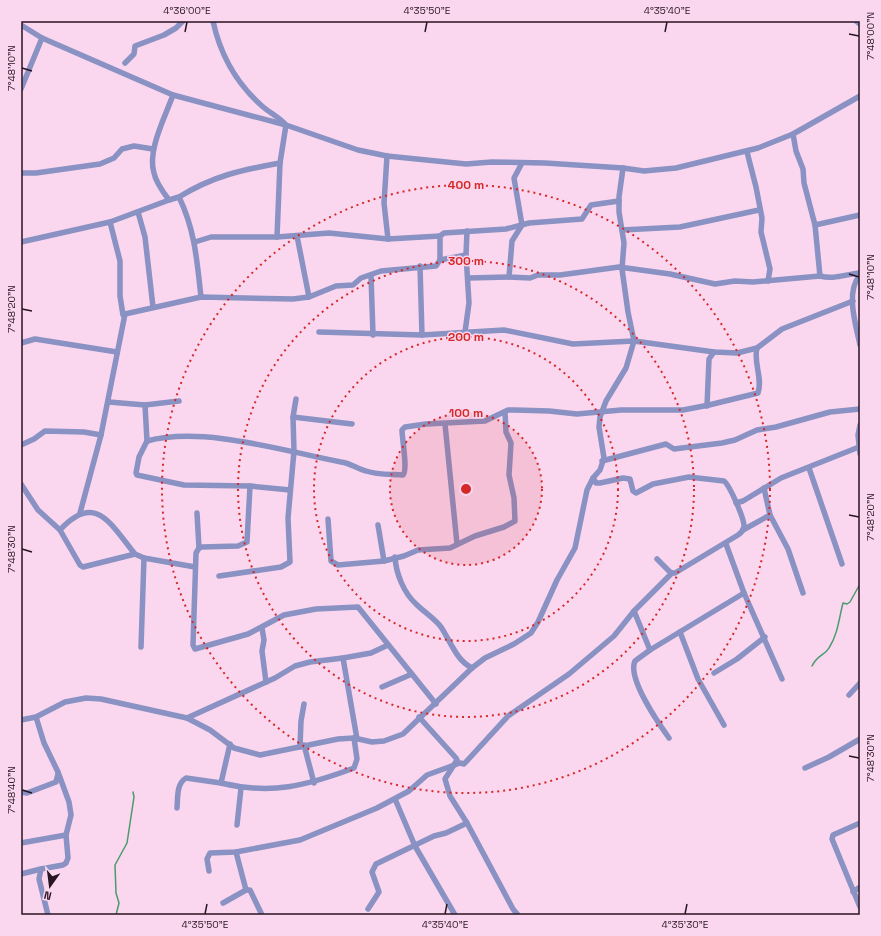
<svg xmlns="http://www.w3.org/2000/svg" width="881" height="936" font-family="'Space Grotesk',sans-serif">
  <rect width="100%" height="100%" fill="#fad7ee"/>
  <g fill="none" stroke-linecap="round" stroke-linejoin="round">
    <g stroke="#489a6f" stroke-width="1.5">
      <path d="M812,666C817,655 825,655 829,648C838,634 839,618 843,603L847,604L850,602L860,584"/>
      <path d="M116,915L119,903L116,893L115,865L127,843L134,797L133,792"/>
    </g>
    <g stroke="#8a91c3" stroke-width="5.5">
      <path d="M856,21L860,24"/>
      <path d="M21,25L42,38L173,95L286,125L358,150L387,156L466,164L492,162L545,163L623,168L644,171L676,168L758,148L793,134L860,96"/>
      <path d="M125,63L134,54L135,46L164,35L176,28L183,21"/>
      <path d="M21,89L42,38"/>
      <path d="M173,95C165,117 147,151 154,173C156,183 163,192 169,200L179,197"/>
      <path d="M793,134L796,151L803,169L804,183L815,225L860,215"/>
      <path d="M747,152L756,187L762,218L761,232L770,269L768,281"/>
      <path d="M387,156L384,203L388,239"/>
      <path d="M280,163L277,237L329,233L388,239L440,236"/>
      <path d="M522,163L514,178L522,225L512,241L509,277L530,278L538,275H560L619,267L670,274L715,284L735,281L753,282L820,276C834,280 846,274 860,273"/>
      <path d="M21,173H36L100,164L114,158L122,149L134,146L153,149"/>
      <path d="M138,212L145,237L153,307"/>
      <path d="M815,225L820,276"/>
      <path d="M622,230L680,227L759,210"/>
      <path d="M297,236L309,297"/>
      <path d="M21,242L110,222"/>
      <path d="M195,242L211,237H277"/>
      <path d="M440,260L466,255"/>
      <path d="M420,266L422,335"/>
      <path d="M860,275C845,292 856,325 860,345"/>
      <path d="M371,276L373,335"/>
      <path d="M468,278L509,277"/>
      <path d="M201,297C197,261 195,230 179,197C213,176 241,170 280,163L286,125C279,117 270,113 262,106C236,83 220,54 213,21"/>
      <path d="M123,315L120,296V261L110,222L169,200"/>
      <path d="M319,332L422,335L504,330L573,344L634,341L714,352L737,353L757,348L782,329L853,301"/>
      <path d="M465,332L469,303L466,255L467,231"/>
      <path d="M21,343L35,339L117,352"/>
      <path d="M109,402L145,405L179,401"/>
      <path d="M145,405L147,441L139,457L136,473L137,475L184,485L250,486L290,490"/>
      <path d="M707,406L709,359L714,352"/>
      <path d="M293,417L352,424"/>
      <path d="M445,424L457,544"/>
      <path d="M860,425L858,435L860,454"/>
      <path d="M101,435L125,314L201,297L293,299L309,297L336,286L353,285L361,278L381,271L436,266L440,260V236L444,233L506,229L529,223L582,219L591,205L619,201"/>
      <path d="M147,441C203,426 284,451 341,462C350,463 358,469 366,471C378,475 391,474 403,475C408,470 402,439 402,430L405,427L426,424L485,421L508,410H515L549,411L577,414L621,410H683L709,405L758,393C763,378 753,362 757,348"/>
      <path d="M21,445L34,439L45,431L84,432L101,435L80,513"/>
      <path d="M602,461L666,444L674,449L722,443L735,440L757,430L776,427L830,412L860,409"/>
      <path d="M809,468L842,564"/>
      <path d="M593,478L596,483H600L623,478L630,479L633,491L636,493L653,484L689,477L724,481C730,486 745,520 744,527C743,531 741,533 738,535L675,573H671L657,559"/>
      <path d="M21,484L38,510L60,530"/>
      <path d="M250,486L247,542L238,546L202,547L199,548L196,553L193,645L195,649L248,634L284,615L316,609L358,607L436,704"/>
      <path d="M736,503L743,501L781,478L859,447"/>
      <path d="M197,513L199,548"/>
      <path d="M770,515L788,549L803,593"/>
      <path d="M328,519L331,561L338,565L384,561L404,556L418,550L450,548L475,536L504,527L515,521L514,498L509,475L511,443L506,432L505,412"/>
      <path d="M378,525L384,561"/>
      <path d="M743,530L770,515L764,488"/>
      <path d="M726,544L744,593"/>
      <path d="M135,554C111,525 96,491 60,530L80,565L83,567L135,554L144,558L195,567"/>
      <path d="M395,557C396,574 404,593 416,604C424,612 434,618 441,627C451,642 456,660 472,668"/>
      <path d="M219,576L281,567L290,562L288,518L294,451L293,417L296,399"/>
      <path d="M634,611L650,650L744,593L782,679"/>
      <path d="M262,628L264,640L262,651L266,682"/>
      <path d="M680,632L698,679L724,725"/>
      <path d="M141,647L144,558"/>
      <path d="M650,650L635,661C627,678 659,724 669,738"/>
      <path d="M343,658L357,739"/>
      <path d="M714,673L737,659L765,637"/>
      <path d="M382,687L412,674"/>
      <path d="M849,695L860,683"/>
      <path d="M36,717L44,743L58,772L69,802L71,815L66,835L68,858L66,863L63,865L41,869L39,879L48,915"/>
      <path d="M419,717L456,758L457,760L445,779L450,796L467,823L513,909L518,915"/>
      <path d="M187,718L275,678L295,666L310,662L343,658L371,653L388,645"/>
      <path d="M21,720L36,717L65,702L86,698L101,699L187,718L210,730L234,748L260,755L338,739L354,738L372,742L384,741L403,734L472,668L485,658L514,644L531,633L538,622L557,580L575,548L587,490L593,478L600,470L604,458L599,427L600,417L606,401L626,368L634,341L628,312L622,269L624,243L619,212V197L623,168"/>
      <path d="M304,745L314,783"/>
      <path d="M300,747L301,721L304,704"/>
      <path d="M805,768L829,757L860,739"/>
      <path d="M221,783C271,795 306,786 354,768L357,759L354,738"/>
      <path d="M21,792L27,793L56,782L58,774"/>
      <path d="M395,799L415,846L455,915"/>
      <path d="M177,808C178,798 176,784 186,778L221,783L230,744"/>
      <path d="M860,823L833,835L832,839L860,907"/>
      <path d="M237,825L241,788"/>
      <path d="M21,843L66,835"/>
      <path d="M209,871L207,859L210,853L236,852L300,840L377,808L409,791L427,775L460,763L464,764L508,716L569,674L614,636L634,611L672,573"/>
      <path d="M21,874L41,869"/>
      <path d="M246,890H250L262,915"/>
      <path d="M853,892L860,887"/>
      <path d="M223,903L246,890L236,852"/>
      <path d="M368,909L379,892L372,872L376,864L434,836L446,833L467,823"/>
    </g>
  </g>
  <path fill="none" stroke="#281523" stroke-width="1.5" d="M185,32L187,22M425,32L427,22M665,32L667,22M849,34L859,36M22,68L32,71M849,274L859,277M22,309L32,311M849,515L859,517M22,549L32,552M849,756L859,758M22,790L32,793M205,914L207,904M445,914L447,904M685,914L687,904"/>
  <circle cx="466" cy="489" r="76" fill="#d62828" fill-opacity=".12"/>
  <g fill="none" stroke="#d62828" stroke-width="2" stroke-dasharray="2 4">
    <circle cx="466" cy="489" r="76"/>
    <circle cx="466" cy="489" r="152"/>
    <circle cx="466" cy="489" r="228"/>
    <circle cx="466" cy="489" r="304"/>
  </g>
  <circle cx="466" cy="489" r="6" fill="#d62828" stroke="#fad7ee" stroke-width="2"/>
  <g font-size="12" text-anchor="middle" font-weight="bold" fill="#d62828" stroke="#fad7ee" stroke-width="3" stroke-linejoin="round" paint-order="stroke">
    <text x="466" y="189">400 m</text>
    <text x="466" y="265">300 m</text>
    <text x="466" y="341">200 m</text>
    <text x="466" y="417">100 m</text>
  </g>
  <rect width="881" height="936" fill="none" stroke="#fad7ee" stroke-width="44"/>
  <g transform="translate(50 886) rotate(194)" stroke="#fad7ee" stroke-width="3" paint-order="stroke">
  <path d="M0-3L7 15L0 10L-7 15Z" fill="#281523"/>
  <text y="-6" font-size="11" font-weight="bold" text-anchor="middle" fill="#281523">N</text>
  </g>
  <rect x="22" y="22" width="837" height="892" fill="none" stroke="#281523" stroke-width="1.5"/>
  <g font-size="10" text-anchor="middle" fill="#281523">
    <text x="187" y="14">4°36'00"E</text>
    <text x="427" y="14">4°35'50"E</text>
    <text x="667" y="14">4°35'40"E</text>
    <text transform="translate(870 36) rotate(-90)" y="4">7°48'00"N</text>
    <text transform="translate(11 68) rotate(-90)" y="4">7°48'10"N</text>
    <text transform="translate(870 277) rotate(-90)" y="4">7°48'10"N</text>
    <text transform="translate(11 309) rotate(-90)" y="4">7°48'20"N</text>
    <text transform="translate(870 517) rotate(-90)" y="4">7°48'20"N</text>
    <text transform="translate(11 549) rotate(-90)" y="4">7°48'30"N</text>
    <text transform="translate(870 758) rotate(-90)" y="4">7°48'30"N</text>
    <text transform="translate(11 790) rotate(-90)" y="4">7°48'40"N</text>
    <text x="205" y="928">4°35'50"E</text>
    <text x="445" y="928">4°35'40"E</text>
    <text x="685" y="928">4°35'30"E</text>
  </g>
</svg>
